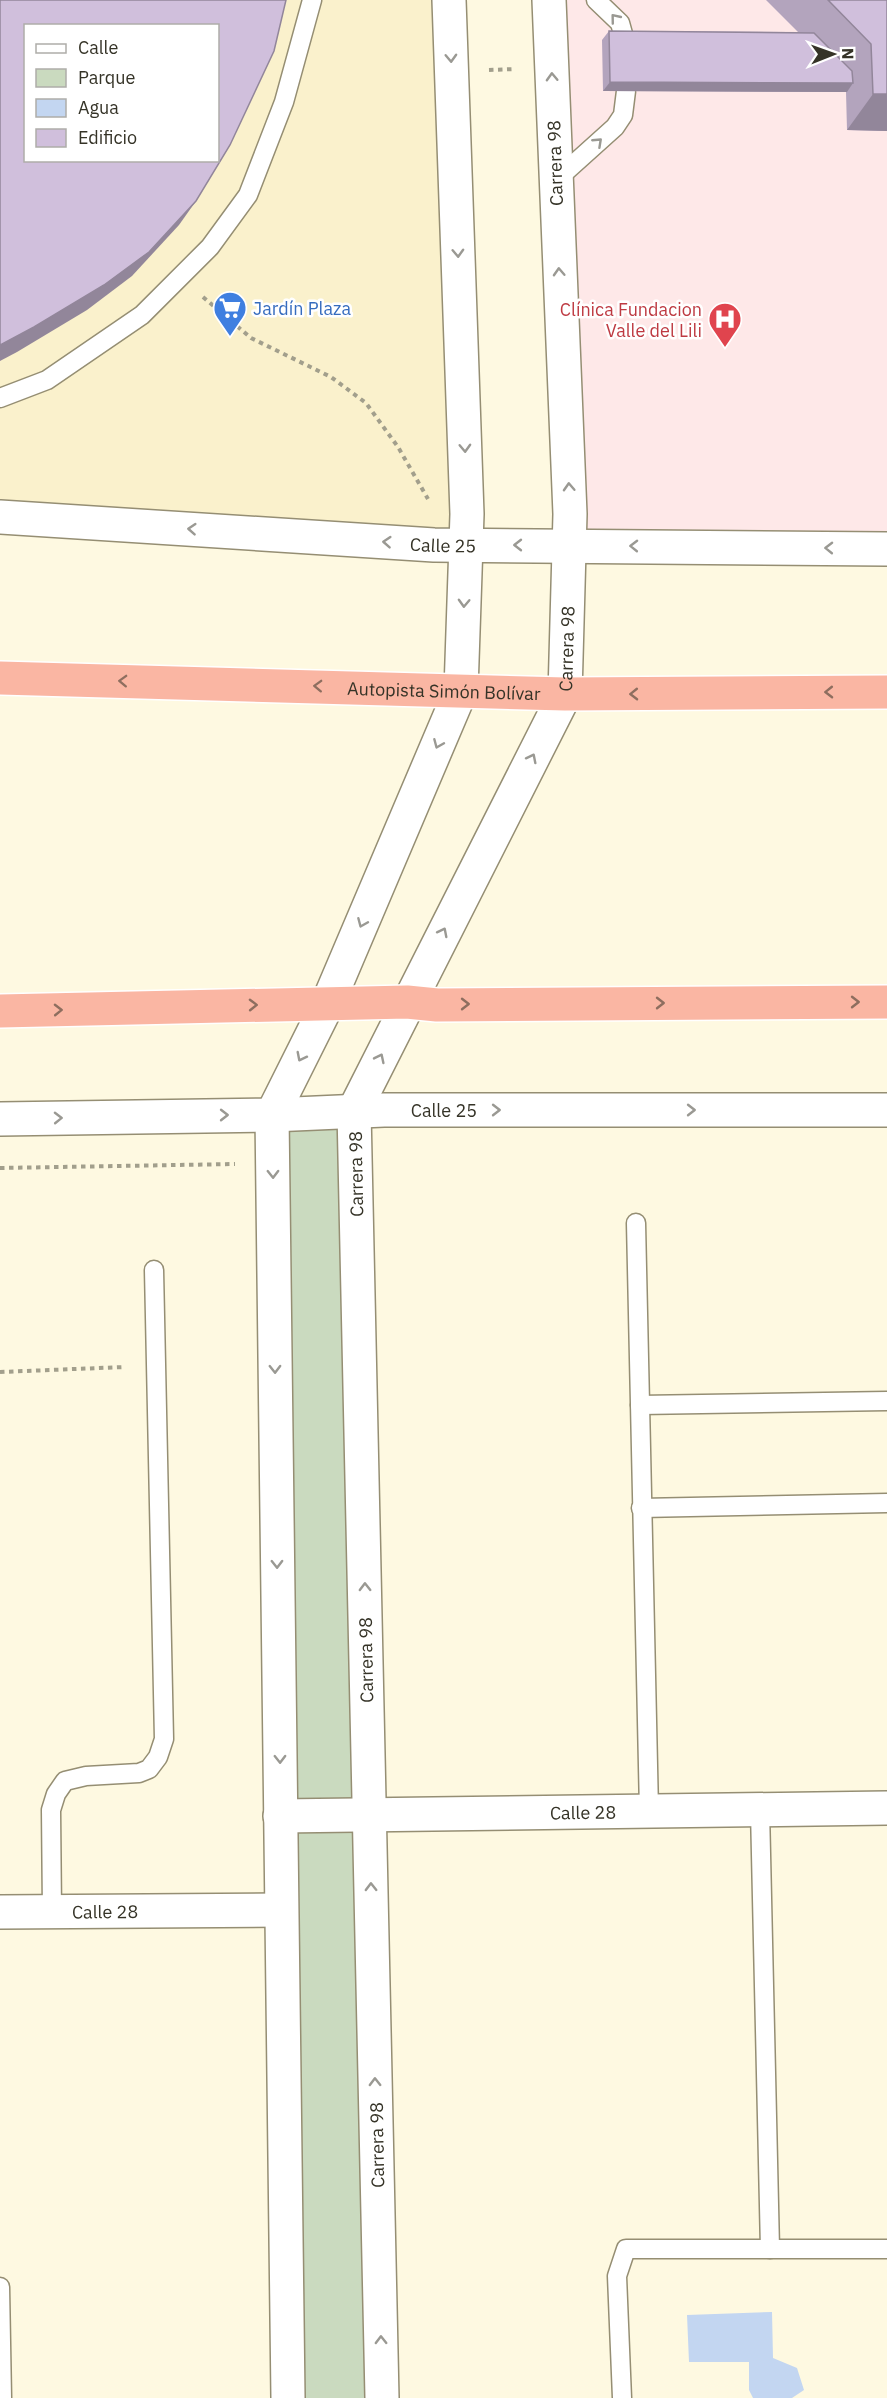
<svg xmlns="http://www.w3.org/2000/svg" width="887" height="2398" font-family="'IBM Plex Sans',sans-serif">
  <rect width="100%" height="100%" fill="#fef9e1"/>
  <path fill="#faf1cc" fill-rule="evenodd" d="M0,0H449L466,545L0,517ZM26,26H218V160H26Z"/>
  <path fill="#fee8e8" d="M549,0H887V549L571,546Z"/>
  <path fill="#cadabf" d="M354,1111L382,2398H288L272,1115Z"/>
  <path fill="#c3d6f1" d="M772,2312L773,2358L797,2368L804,2390L792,2398H753L749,2390V2362H689L687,2315Z"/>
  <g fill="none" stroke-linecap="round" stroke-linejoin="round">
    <defs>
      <g id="service">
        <path d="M596,0L620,23L625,41"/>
        <path d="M555,181L615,127L623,115L626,91"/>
        <path d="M0,398L47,380L142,315L210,247L248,195L284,102L312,0"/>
        <path d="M636,1223L649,1811"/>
        <path d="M640,1405L887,1401"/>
        <path d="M641,1508L887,1503"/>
        <path d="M760,1810L770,2249"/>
        <path d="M52,1912L51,1810L56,1794L65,1781L86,1776L139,1773L149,1769L158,1757L164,1739L154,1270"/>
        <path d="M0,2287L2,2398"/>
        <path d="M622,2398L617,2276L626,2249H887"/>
      </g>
      <g id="minor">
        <path id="s1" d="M280,1816L887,1808"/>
        <path id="s2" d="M0,1912L281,1910"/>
      </g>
      <g id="tertiary">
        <path id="s3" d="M0,517L434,545L887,549"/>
        <path id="s4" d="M0,1119L272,1115L384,1110H887"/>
        <path d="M288,2398L272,1115L327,1005L461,690L467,514L449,0"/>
        <path id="s5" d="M382,2398L354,1111L565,694L570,514L549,0"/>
      </g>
      <g id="trunk">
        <path id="s6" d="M0,678L565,694L887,692"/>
        <path d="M0,1011L407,1002L437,1005L887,1002"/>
      </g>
    </defs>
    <use href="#service" stroke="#958e73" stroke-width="21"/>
    <use href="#minor" stroke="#958e73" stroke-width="36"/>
    <use href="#tertiary" stroke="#958e73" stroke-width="36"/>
    <use href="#trunk" stroke="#fff" stroke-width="36"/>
    <g stroke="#a29f8c" stroke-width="4" stroke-dasharray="4.5 4.5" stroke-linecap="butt">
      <path d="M489,70L515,69"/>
      <path d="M203,297L251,338L331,377L366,403L398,447L428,499"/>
      <path d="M0,1168L235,1164"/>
      <path d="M0,1372L125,1367"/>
    </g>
    <use href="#service" stroke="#fff" stroke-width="18"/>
    <use href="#minor" stroke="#fff" stroke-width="33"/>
    <use href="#tertiary" stroke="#fff" stroke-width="33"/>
    <use href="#trunk" stroke="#fab6a3" stroke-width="33"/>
  </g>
  <path fill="#b3a4bd" d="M766,0H887V131L847,130L846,92L603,91L602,40L609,31L798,32Z"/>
  <g fill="#92869a">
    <path d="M610,82L853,83L847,92L603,91Z"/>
    <path d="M873,94H887V131L847,130Z"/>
    <path d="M196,201L179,225L132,276L87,310L17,352L0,361V345Z"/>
  </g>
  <g fill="#d0bfdc" stroke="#92869a" stroke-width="1.5" fill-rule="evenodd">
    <path d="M0,0H286L274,51L230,145L196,201L149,252L104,285L34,327L0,345ZM26,26H218V160H26Z"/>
    <path d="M828,0H887V94H873L871,44Z"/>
    <path d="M609,31L814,33L852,71L853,83L610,82Z"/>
  </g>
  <defs><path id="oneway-chevron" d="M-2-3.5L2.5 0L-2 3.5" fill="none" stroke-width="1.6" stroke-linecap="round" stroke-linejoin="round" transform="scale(1.5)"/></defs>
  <g stroke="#9a9993">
    <use href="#oneway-chevron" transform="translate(615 18) rotate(-129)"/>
    <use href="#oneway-chevron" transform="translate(451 58) rotate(88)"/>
    <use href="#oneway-chevron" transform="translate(552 77) rotate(-92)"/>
    <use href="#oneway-chevron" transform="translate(598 142) rotate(-43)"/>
    <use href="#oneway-chevron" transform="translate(458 253) rotate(88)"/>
    <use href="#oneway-chevron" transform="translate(559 272) rotate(-93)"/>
    <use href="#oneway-chevron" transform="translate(465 448) rotate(88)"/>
    <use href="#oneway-chevron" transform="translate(569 487) rotate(-93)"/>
    <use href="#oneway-chevron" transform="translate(192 529) rotate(-176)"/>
    <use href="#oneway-chevron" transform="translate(387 542) rotate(-176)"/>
    <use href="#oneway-chevron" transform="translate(518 545) rotate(-180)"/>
    <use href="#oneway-chevron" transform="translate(634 546) rotate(-179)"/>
    <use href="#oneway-chevron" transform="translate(829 548) rotate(-179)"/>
    <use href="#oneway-chevron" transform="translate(464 603) rotate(92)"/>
    <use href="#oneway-chevron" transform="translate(438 744) rotate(113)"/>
    <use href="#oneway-chevron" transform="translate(532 758) rotate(-63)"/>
    <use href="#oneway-chevron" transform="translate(362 923) rotate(113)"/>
    <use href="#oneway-chevron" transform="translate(443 932) rotate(-63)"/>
    <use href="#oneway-chevron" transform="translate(301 1057) rotate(117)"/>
    <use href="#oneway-chevron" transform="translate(380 1058) rotate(-64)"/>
    <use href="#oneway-chevron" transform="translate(496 1110)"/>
    <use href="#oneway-chevron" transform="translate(691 1110)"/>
    <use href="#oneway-chevron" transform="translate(224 1115)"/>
    <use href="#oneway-chevron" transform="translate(58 1118) rotate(-1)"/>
    <use href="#oneway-chevron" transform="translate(273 1174) rotate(89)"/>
    <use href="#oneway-chevron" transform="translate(275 1369) rotate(89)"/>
    <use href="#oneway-chevron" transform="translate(277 1564) rotate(89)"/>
    <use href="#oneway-chevron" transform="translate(365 1587) rotate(-91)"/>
    <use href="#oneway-chevron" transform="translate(280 1759) rotate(89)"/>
    <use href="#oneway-chevron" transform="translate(371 1887) rotate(-91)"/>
    <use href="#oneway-chevron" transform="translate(375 2082) rotate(-91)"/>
    <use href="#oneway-chevron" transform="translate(381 2340) rotate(-91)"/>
  </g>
  <g stroke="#8e6e5f">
    <use href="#oneway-chevron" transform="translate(123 681) rotate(-178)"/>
    <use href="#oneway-chevron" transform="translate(318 686) rotate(-178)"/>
    <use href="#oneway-chevron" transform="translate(829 692) rotate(179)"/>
    <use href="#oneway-chevron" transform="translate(634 694) rotate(179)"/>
    <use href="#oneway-chevron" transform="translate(855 1002)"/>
    <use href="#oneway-chevron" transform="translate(660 1003)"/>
    <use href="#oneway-chevron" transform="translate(465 1004)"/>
    <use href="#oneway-chevron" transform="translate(253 1005) rotate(-1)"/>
    <use href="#oneway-chevron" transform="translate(58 1010) rotate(-1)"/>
  </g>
  <defs>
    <symbol id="supermarket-pin" viewBox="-11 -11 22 30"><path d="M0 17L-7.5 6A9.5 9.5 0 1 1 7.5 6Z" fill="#3f7fe0" stroke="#fff"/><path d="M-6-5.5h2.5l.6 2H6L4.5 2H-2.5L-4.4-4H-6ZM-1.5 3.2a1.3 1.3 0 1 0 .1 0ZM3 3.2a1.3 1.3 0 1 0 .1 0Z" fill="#fff"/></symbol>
    <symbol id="hospital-pin" viewBox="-11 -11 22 30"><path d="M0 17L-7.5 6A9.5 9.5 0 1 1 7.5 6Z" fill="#e0444e" stroke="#fff"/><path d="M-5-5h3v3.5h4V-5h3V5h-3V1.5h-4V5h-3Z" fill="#fff"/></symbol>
  </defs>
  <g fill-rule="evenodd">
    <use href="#supermarket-pin" x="211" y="289" width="38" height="52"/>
    <use href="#hospital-pin" x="706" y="300" width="38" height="52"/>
  </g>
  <g text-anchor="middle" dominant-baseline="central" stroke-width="5" stroke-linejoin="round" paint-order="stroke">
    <g font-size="18" fill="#353327" stroke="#fff">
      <text transform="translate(555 163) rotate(-92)">Carrera 98</text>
      <text stroke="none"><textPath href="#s3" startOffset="444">Calle 25</textPath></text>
      <text stroke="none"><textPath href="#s5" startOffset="1800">Carrera 98</textPath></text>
      <text stroke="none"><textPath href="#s6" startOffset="444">Autopista Simón Bolívar</textPath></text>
      <text stroke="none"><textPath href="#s4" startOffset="444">Calle 25</textPath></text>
      <text transform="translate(356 1174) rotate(-91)">Carrera 98</text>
      <text transform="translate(366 1660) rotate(-91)">Carrera 98</text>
      <text stroke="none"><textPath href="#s1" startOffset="303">Calle 28</textPath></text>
      <text stroke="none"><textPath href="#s2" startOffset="105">Calle 28</textPath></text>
      <text transform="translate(377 2145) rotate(-91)">Carrera 98</text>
    </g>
    <g font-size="18" fill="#366cbe" stroke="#fff" text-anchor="start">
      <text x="253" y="308">Jardín Plaza</text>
    </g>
    <g font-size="18" fill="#be3a42" stroke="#fff" text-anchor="end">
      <text x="702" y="309">Clínica Fundacion<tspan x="702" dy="21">Valle del Lili</tspan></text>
    </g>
  </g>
  <rect x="24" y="24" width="195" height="138" fill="#ffffff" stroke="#aeada9" stroke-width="1.5"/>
  <rect x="36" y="44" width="30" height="9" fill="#ffffff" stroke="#aeada9" stroke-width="1.5"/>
  <text x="78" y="54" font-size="18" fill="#353327">Calle</text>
  <rect x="36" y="69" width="30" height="18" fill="#cadabf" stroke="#aeada9" stroke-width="1.5"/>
  <text x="78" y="84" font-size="18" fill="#353327">Parque</text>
  <rect x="36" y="99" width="30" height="18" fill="#c3d6f1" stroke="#aeada9" stroke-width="1.5"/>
  <text x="78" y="114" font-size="18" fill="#353327">Agua</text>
  <rect x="36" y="129" width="30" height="18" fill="#d0bfdc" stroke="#aeada9" stroke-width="1.5"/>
  <text x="78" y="144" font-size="18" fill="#353327">Edificio</text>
  <g transform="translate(833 54) rotate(89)" stroke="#ffffff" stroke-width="4.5" paint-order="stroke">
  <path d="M0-4.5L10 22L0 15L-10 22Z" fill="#353327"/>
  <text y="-9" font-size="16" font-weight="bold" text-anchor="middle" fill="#353327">N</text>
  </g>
</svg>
